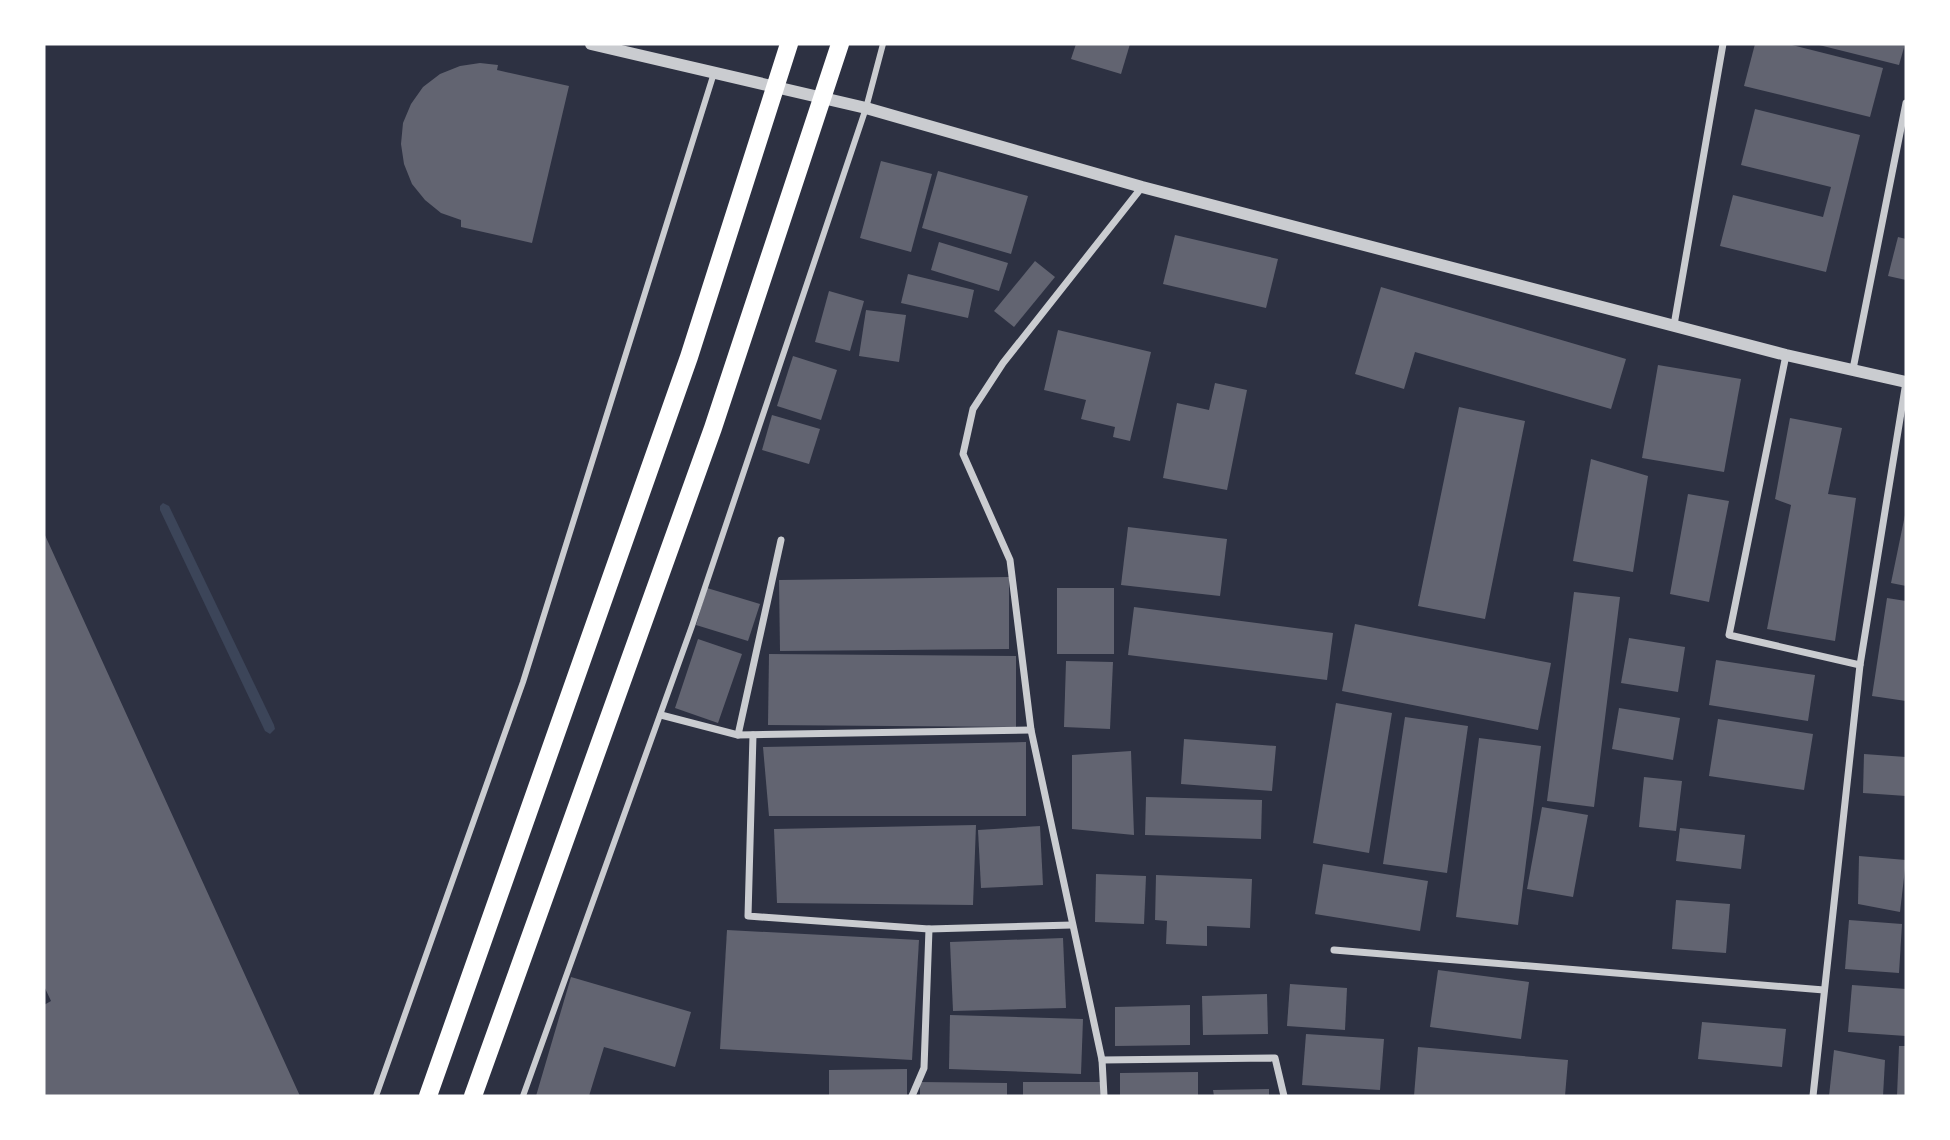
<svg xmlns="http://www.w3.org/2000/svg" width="1950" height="1140" font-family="'IBM Plex Serif',serif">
  <rect width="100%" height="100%" fill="#2d3142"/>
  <path fill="#3c4559" d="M163,503L169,506L274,725L275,729L270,734L265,731L160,510V506Z"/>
  <g fill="#626471">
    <path d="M1076,44H1130L1121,74L1071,59Z"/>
    <path d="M1755,44H1788L1883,68L1870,117L1744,86Z"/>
    <path d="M1815,44H1905L1899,65Z"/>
    <path d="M480,63L498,65L497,70L569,86L532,243L461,227V220L441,213L425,200L412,184L404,164L401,144L403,123L411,104L423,87L440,74L460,66Z"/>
    <path d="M1755,109L1860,135L1826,272L1720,246L1733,195L1823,217L1831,187L1741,165Z"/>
    <path d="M881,161L932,174L911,252L860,238Z"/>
    <path d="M938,171L1028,196L1011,254L922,228Z"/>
    <path d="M1175,235L1278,259L1266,308L1163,284Z"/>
    <path d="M1898,237L1906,239V280L1888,276Z"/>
    <path d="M939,242L1008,263L999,291L931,270Z"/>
    <path d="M1035,261L1055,277L1014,327L994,311Z"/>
    <path d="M908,274L974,290L968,318L901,303Z"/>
    <path d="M1381,287L1626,359L1611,409L1415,352L1404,389L1355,374Z"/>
    <path d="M829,291L864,301L850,351L815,342Z"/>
    <path d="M866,310L906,315L899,362L859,356Z"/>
    <path d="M1058,330L1151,352L1130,441L1113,437L1115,427L1081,419L1086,400L1044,390Z"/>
    <path d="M793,356L837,370L821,420L777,406Z"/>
    <path d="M1658,365L1741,379L1724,472L1642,458Z"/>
    <path d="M1215,383L1247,390L1227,490L1163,478L1177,403L1209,410Z"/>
    <path d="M1459,407L1525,421L1485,619L1418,606Z"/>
    <path d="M772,415L820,429L809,464L762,450Z"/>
    <path d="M1790,418L1842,428L1828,494L1856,498L1835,641L1767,629L1791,505L1775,499Z"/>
    <path d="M1591,459L1648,476L1633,572L1573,561Z"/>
    <path d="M1688,494L1729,501L1709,602L1670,594Z"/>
    <path d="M1905,515L1906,516V586L1891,583Z"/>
    <path d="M1128,527L1227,539L1220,596L1121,585Z"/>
    <path d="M44,533L300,1096H44V1005L51,1001L44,986Z"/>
    <path d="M1009,577V649L780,651L779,580Z"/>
    <path d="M707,588L760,604L748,641L696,625Z"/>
    <rect x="1057" y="588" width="57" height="66"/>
    <path d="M1574,592L1620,597L1594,807L1547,801Z"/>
    <path d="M1887,598L1906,601V701L1872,696Z"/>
    <path d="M1134,607L1333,633L1327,680L1128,655Z"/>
    <path d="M1355,624L1551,663L1538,730L1342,691Z"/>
    <path d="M1629,638L1685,647L1678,692L1621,683Z"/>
    <path d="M698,639L742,654L718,723L675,708Z"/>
    <path d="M769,654L1016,656V727L768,725Z"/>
    <path d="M1716,660L1815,675L1808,721L1709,705Z"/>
    <path d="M1066,661L1113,662L1110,729L1064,727Z"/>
    <path d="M1336,703L1392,713L1369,853L1313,843Z"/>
    <path d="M1619,708L1680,718L1673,760L1612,749Z"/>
    <path d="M1405,717L1468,726L1447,873L1383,864Z"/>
    <path d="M1718,719L1813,734L1804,790L1709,776Z"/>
    <path d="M1479,738L1541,746L1518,925L1456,917Z"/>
    <path d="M1184,739L1276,746L1272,791L1181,784Z"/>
    <path d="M1026,742V816H769L763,747Z"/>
    <path d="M1131,751L1134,835L1072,829V755Z"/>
    <path d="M1864,754L1906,757V796L1863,793Z"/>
    <path d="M1644,777L1682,781L1676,831L1639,827Z"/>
    <path d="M1146,797L1262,800L1261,839L1145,835Z"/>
    <path d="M1542,807L1588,815L1573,897L1527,889Z"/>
    <path d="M976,825L973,905L777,903L774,829Z"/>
    <path d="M1040,826L1043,885L981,888L978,830Z"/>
    <path d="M1680,828L1745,835L1741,869L1676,861Z"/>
    <path d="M1859,856L1906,860L1900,912L1858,904Z"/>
    <path d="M1323,864L1428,881L1420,931L1315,914Z"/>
    <path d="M1096,874L1146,876L1144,924L1095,922Z"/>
    <path d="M1156,875L1252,879L1250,928L1207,926V946L1166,944L1167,921L1155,920Z"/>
    <path d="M1676,900L1730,904L1726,953L1672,949Z"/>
    <path d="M1849,920L1902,924L1899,973L1845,969Z"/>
    <path d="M727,930L919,940L912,1060L720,1049Z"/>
    <path d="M1063,938L1066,1008L953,1011L950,942Z"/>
    <path d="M1438,970L1529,982L1521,1039L1430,1027Z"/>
    <path d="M571,977L691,1012L675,1067L604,1047L589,1096H536Z"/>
    <path d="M1290,984L1347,988L1345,1030L1287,1026Z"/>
    <path d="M1852,985L1906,989V1036L1848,1032Z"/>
    <path d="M1267,994L1268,1034L1203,1035L1202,996Z"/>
    <path d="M1190,1005V1045L1115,1046V1007Z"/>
    <path d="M950,1015L1083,1019L1081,1074L949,1069Z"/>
    <path d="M1702,1022L1786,1029L1782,1067L1698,1059Z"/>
    <path d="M1306,1034L1384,1039L1380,1090L1302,1085Z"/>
    <path d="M1899,1046H1906V1096H1897Z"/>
    <path d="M1418,1047L1568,1060L1565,1096H1414Z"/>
    <path d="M1834,1050L1885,1060L1883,1096H1829Z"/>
    <path d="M907,1069V1096H829V1070Z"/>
    <path d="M1198,1072V1096H1120V1073Z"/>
    <path d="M920,1082L1007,1083V1096H920Z"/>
    <rect x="1023" y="1082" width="78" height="14"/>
    <path d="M1269,1089V1096H1214L1213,1090Z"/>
  </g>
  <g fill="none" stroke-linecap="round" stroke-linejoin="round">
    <g stroke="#caccd0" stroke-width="6">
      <path d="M376,1096L523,682L714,73"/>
      <path d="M523,1096L692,626L866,108L883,44"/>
    </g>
    <g stroke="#caccd0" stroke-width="7">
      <path d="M1674,325L1723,44"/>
      <path d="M1786,355L1729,635L1860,665"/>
      <path d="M1853,369L1906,103"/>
      <path d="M781,540L738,735L1031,730"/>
      <path d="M661,715L738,735"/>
      <path d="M753,735L748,916L929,929L1072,925"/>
      <path d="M1334,950L1824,990"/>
      <path d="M1102,1060L1275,1058L1284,1096"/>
      <path d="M912,1096L924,1068L929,929"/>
      <path d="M1104,1096L1102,1060L1031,730L1010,560L963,454L973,409L1003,363L1142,187"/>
      <path d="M1813,1096L1860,665L1906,382"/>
    </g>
    <path stroke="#caccd0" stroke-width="12" d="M591,44L866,108L1142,187L1786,355L1906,382"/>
    <g stroke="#fff" stroke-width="18">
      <path d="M428,1096L689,357L789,44"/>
      <path d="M473,1096L713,428L840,44"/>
    </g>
  </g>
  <rect width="1950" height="1140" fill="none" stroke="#ffffff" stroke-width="91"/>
</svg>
